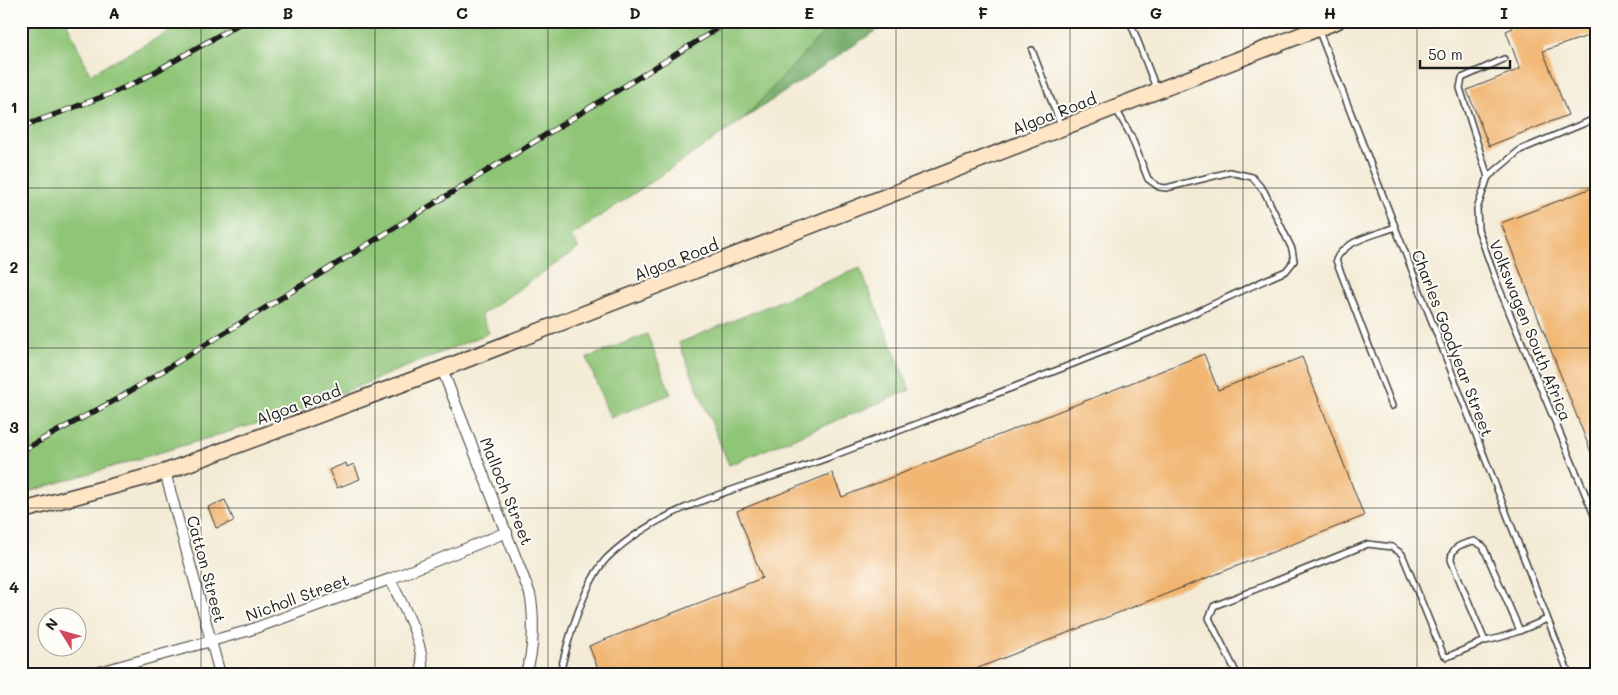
<svg xmlns="http://www.w3.org/2000/svg" width="1618" height="695" font-family="Mali,sans-serif">
  <rect width="100%" height="100%" fill="#fdfcf7"/>
  <filter id="ink" filterUnits="userSpaceOnUse"><feTurbulence type="fractalNoise" baseFrequency=".02" numOctaves="2"/><feDisplacementMap in="SourceGraphic" scale="10" xChannelSelector="R" yChannelSelector="G"/><feConvolveMatrix kernelMatrix="1 2 1 2 8 2 1 2 1" color-interpolation-filters="sRGB"/></filter>
  <filter id="wash" filterUnits="userSpaceOnUse"><feTurbulence type="fractalNoise" baseFrequency=".0096" numOctaves="4" result="noise"/><feDisplacementMap in="SourceGraphic" scale="20" xChannelSelector="R" yChannelSelector="G"/><feGaussianBlur stdDeviation="1.12" result="paint"/><feColorMatrix in="noise" values="0 0 0 0 0 0 0 0 0 0 0 0 0 0 0 0 0 1.4 0 .05"/><feComposite in="paint" operator="in"/></filter>
  <g filter="url(#wash)">
    <rect width="100%" height="100%" fill="#f3ebd6"/>
    <g fill="#8fc577" stroke="#56704a">
      <path d="M21,21H66L90,74L189,21H834L744,119L571,236L579,248L481,315L489,333L295,412L21,494Z"/>
      <path d="M860,268L910,390L729,465L679,343Z"/>
      <path d="M647,334L671,394L610,418L587,358Z"/>
    </g>
    <path fill="#73aa68" stroke="#486342" d="M834,21H890L744,119Z"/>
    <g id="blocks">
      <g fill="#f1b672">
        <path d="M1510,21H1597V33L1543,51L1568,115L1489,146L1467,90L1520,69L1506,31L1513,28Z"/>
        <path d="M1597,186V465H1596L1501,223Z"/>
        <path d="M1204,354L1218,390L1302,357L1364,516L963,674H600L589,646L762,578L737,511L832,473L842,497Z"/>
        <path d="M346,463L347,467L354,464L360,479L337,488L329,470Z"/>
        <path d="M225,500L234,521L216,528L208,507Z"/>
      </g>
    </g>
  </g>
  <g filter="url(#ink)">
    <use href="#blocks" fill-opacity="0" stroke="#3c3b38" stroke-width="1"/>
    <g fill="none" stroke-linecap="round" stroke-linejoin="round">
      <defs>
        <g id="lane">
          <path d="M1130,21L1156,88"/>
          <path d="M1315,21L1569,674"/>
          <path d="M1032,50L1061,126"/>
          <path d="M1597,118L1520,150L1488,177L1477,209L1478,229L1497,283L1597,522"/>
          <path d="M1488,177L1460,88L1462,78L1504,59"/>
          <path d="M1392,406L1336,260C1344,240 1376,235 1395,227"/>
          <path d="M1520,631L1483,546L1474,541C1463,544 1451,546 1451,560L1485,641C1507,637 1527,628 1547,619"/>
          <path d="M560,674C567,642 585,581 607,558C668,499 759,485 835,455C950,411 1066,369 1179,320C1215,304 1250,286 1286,271L1294,261L1292,249L1264,191L1252,177L1230,172L1166,188L1159,187L1148,179L1131,136L1116,109"/>
          <path d="M1237,674L1209,618L1214,606L1368,544L1392,547L1402,554L1443,654L1447,657L1485,641"/>
        </g>
        <g id="street">
          <path d="M442,369L530,594C534,611 535,659 524,674"/>
          <path d="M165,472L220,674"/>
          <path d="M390,579C403,607 425,642 422,674"/>
          <path d="M92,674L247,631L390,579L507,532"/>
        </g>
        <path id="secondary" d="M21,511L165,472L442,369L1337,21"/>
      </defs>
      <use href="#lane" stroke="#3c3b38" stroke-width="8"/>
      <use href="#street" stroke="#3c3b38" stroke-width="12"/>
      <use href="#secondary" stroke="#3c3b38" stroke-width="18"/>
      <use href="#lane" stroke="#fff" stroke-width="5"/>
      <use href="#street" stroke="#fff" stroke-width="10"/>
      <use href="#secondary" stroke="#fee5c5" stroke-width="15"/>
      <defs>
        <g id="rail">
          <path d="M21,127L110,94L139,81L244,21"/>
          <path d="M21,451L119,398L730,21"/>
        </g>
      </defs>
      <use href="#rail" stroke="#1c1c1c" stroke-width="5.5"/>
      <use href="#rail" stroke="#fdfcf7" stroke-width="4" stroke-dasharray="11" stroke-linecap="butt"/>
    </g>
  </g>
  <path fill="none" stroke="#1c1c1c" stroke-width="1" stroke-opacity="0.55" d="M201,21V674M375,21V674M548,21V674M722,21V674M896,21V674M1070,21V674M1243,21V674M1417,21V674M21,188H1597M21,348H1597M21,508H1597"/>
  <g text-anchor="middle" dominant-baseline="central" stroke-width="4" stroke-linejoin="round" paint-order="stroke">
    <g font-size="16" fill="#1c1c1c" stroke="#fdfcf7">
      <text transform="translate(1054 113) rotate(-21)">Algoa Road</text>
      <text transform="translate(676 259) rotate(-21)">Algoa Road</text>
      <text transform="translate(1531 330) rotate(68)">Volkswagen South Africa</text>
      <text transform="translate(1453 343) rotate(69)">Charles Goodyear Street</text>
      <text transform="translate(298 404) rotate(-20)">Algoa Road</text>
      <text transform="translate(507 491) rotate(68)">Malloch Street</text>
      <text transform="translate(207 569) rotate(75)">Catton Street</text>
      <text transform="translate(297 597) rotate(-20)">Nicholl Street</text>
    </g>
  </g>
  <rect width="1618" height="695" fill="none" stroke="#fdfcf7" stroke-width="55"/>
  <g transform="translate(62 632) rotate(307)"><circle r="24" fill="#fdfcf7" stroke="#a3a29f"/>
  <path d="M0-4L9 19L0 12L-9 19Z" fill="#d1495b"/>
  <text y="-8" font-size="14" font-weight="bold" text-anchor="middle" fill="#1c1c1c">N</text>
  </g>
  <path d="M1420 60v8h90v-8" fill="none" stroke="#1c1c1c" stroke-width="2.5"/>
  <text x="1428" y="60" font-size="15" fill="#1c1c1c" stroke="#fdfcf7" stroke-width="4" paint-order="stroke">50 m</text>
  <rect x="28" y="28" width="1562" height="640" fill="none" stroke="#1c1c1c" stroke-width="2"/>
  <g font-size="16" text-anchor="middle" font-weight="bold" fill="#1c1c1c">
    <text x="114" y="19">A</text>
    <text x="288" y="19">B</text>
    <text x="462" y="19">C</text>
    <text x="635" y="19">D</text>
    <text x="809" y="19">E</text>
    <text x="983" y="19">F</text>
    <text x="1156" y="19">G</text>
    <text x="1330" y="19">H</text>
    <text x="1504" y="19">I</text>
    <text x="14" y="113">1</text>
    <text x="14" y="273">2</text>
    <text x="14" y="433">3</text>
    <text x="14" y="593">4</text>
  </g>
</svg>
